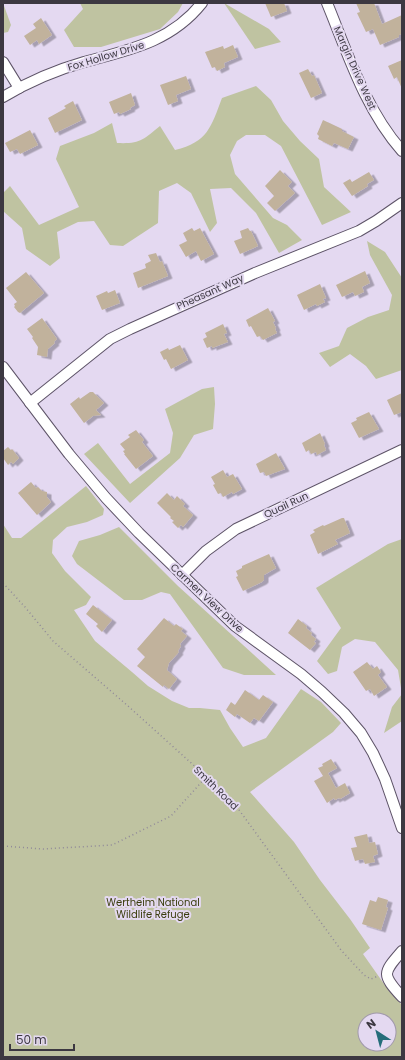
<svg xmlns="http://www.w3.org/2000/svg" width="405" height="1060" font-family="Poppins,sans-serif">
  <defs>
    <filter id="shadow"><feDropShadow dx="4.5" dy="2.5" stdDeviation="0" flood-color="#0004"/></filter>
  </defs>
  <rect width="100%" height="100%" fill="#e4d9f1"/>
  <g fill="#bfc3a1" fill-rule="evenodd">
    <path d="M3,3L11,25L8,32L3,33Z"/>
    <path d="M80,3H183L178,12L160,29L101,47H74L64,30L83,9Z"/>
    <path d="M224,3L269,29L281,42L255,49Z"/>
    <path d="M256,86L271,100L283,121L300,141L319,159L324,187L351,212L322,225L281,146L265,135H246L237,141L230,155L235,174L273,218L287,225L302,240L279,253L256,213L231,188L210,189L217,223L210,232L191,193L177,183L159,191L158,223L123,246L110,245L94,221L78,222L57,232L60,258L50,266L26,249L22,228L3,211V193L10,186L39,225L79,207L56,159L60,146L94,133L112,123L117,143C140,144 143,140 160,126L175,150C208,142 211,127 222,98Z"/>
    <path d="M367,241L385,252L402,278V370L376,379L366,366L350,354L330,367L319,353L339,346L347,328L368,317L389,310L392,295L370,255Z"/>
    <path d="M214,387L215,404L213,429L194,435L180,458L130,503L84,454L98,443L130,484L170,453L173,433L165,409L202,389Z"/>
    <path d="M86,486L104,509L103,515L87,522L67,527L53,540L52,553L65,571L91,597L86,605L74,610L95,641L132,672L148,686L172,701L189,708H200L220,710L230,728L243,747L266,738L301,689L321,702L341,723L333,732L250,792L294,842L320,880L350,919L370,948L363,954L389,991L402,1005V1057H3V524L12,538H21ZM365,1020H389V1044H365Z"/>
    <path d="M119,527L178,586L276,675H244L223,668L170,594L161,592L142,600H124L77,564L72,556L79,541L100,535Z"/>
    <path d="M402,539V721L384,733L392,707L402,694L398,670L375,642L355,639L342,647L337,671L328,674L317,661L341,628L316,588L388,544Z"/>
  </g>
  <g fill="#c1b29c" filter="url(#shadow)">
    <path d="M265,3H284L287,11L271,17Z"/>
    <path d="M356,3H374L382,24L402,15V34L399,35V37L380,45L373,29L366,32L357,13L360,12Z"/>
    <path d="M41,18L52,35L39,44L37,40L30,45L24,36L36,28L33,24Z"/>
    <path d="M233,45L238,57L224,63L225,67L217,71L215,67L212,68L205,52L223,46L224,49Z"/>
    <path d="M402,60V89L397,77L394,79L388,66Z"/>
    <path d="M308,69L312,76L314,75L322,93L311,98L299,73Z"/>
    <path d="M186,76L191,89L176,95L178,101L168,105L160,85Z"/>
    <path d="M131,93L135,105L130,108L131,109L120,114L119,112L114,114L109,102Z"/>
    <path d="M73,101L82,120L55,133L48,118L66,108L64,106Z"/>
    <path d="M323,120L342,129V131L354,137L348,149L334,143L332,146L318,139L319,136L317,134Z"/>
    <path d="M30,130L38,145L20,154L17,149L10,152L5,143Z"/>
    <path d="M280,170L292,182L288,186L295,193L275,211L267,203L274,196L265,186Z"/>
    <path d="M369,172L374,180L367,184L368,186L352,196L343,183L350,179L352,182Z"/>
    <path d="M192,228L194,231L200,228L214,254L201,261L196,251L186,257L179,245L187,241L183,233Z"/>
    <path d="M248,228L250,231H251L258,246L240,254L234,241L242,238L240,231Z"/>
    <path d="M156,253L160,262L162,261L168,276L138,288L133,273L146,268L145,264L151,261L148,255Z"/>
    <path d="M365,271L370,283L362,287L364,292L355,296L353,292L342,297L336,285Z"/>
    <path d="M26,272L44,293L20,313L18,312L14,307L15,306L14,304L17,302L6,288Z"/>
    <path d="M320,284L326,298L323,299L325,302L317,306L316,304L304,310L297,295Z"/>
    <path d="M115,290L120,303L102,310L96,296L107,291L108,293Z"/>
    <path d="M268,308L275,321L273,322L276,328L275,329L277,333L263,340L260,336L257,337L251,326L249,327L246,320Z"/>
    <path d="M42,318L57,339L54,342L55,343L48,349L47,357L37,355L38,347L32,338L33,337L27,329Z"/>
    <path d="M223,324L227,333L224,334L228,342L212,348V346L207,348L203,339L207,337L205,333Z"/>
    <path d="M180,345L188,360L171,369L166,359L164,360L160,352L168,348L169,350Z"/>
    <path d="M90,392H93L104,403L96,410L101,415L93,416L84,423L70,404L79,397L80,399Z"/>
    <path d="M402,393V412L394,415L387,400Z"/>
    <path d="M369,412L379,429L359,438L351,423L357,420L356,418Z"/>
    <path d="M136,430L144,440L142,442L153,456L136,469L124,454H125L123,451L125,450L120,444L130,437L128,435Z"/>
    <path d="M320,433L325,444L324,445L326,450L317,455L316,452L311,454L309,450L306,452L302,443Z"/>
    <path d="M8,447L11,450L12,449L19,458L13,464L11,462L8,465L3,458V451Z"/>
    <path d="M276,453L285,469L266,476L264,472L260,473L256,464Z"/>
    <path d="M223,470L227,477L233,474L242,489L233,494L232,492L223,497L221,493L218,494L213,485L215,484L211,477Z"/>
    <path d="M31,482L36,488L38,487L42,491L47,492V497L51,502L37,515L18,493Z"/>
    <path d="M167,493L174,500L177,496L185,504L183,506L193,515L183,527L181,525L178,528L172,522L174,521L170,518L171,517L157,503Z"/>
    <path d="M342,518H344L350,533L335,540L338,544L318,554L310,535L315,532L313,530L323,525L324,526Z"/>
    <path d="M269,554L276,568L264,575V580L262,582L243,591L236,577L238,576L236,571L242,568V566Z"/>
    <path d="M93,605L112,620L102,632L96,626L98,624L86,614Z"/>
    <path d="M164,618L174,626L176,624L183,629L181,631L187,636L180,644L181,646L178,651L179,652L169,663L167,670L177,679L169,689L164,685L163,687L137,666L145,657L137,649Z"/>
    <path d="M298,619L307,626L306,628L312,633L311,635L316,639L314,642L316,643L310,650L288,633Z"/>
    <path d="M367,662L373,669L377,666L381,672L378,675L387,687L374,696L370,689L366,691L353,672Z"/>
    <path d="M245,690L259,700L263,695L273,702L259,721L254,718L250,723L237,714L235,717L226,710L231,702L235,705Z"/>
    <path d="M331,759L337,768L328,773L336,788L345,783L350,793L340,799L339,798L335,800L334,798L327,803L314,781L323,776L318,768L323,766L322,764Z"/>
    <path d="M367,834L369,843L375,842L378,854L373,856L375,862L365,864L363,859L355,861L351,848L357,847L354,837Z"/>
    <path d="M378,897L388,900L386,907L388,908L381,930L362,924L370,900L376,902Z"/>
  </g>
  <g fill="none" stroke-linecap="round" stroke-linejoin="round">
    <defs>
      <g id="minor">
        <path d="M327,3C348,54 365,109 402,151"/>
        <path d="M3,62L19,88"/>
        <path d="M3,97C28,82 56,70 84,62C129,50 171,42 202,3"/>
        <path d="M3,367L69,454L106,498L139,533L235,626L301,674L322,692L344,713L361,733L373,753L385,779L402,828"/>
        <path d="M30,403L110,339L130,329L255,273L359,231L376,221L402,203"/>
        <path d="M182,575L206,551L236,529L402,450"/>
        <path d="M402,951C383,973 381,974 402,997"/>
      </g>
    </defs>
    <use href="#minor" stroke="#5d5367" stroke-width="12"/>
    <g stroke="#908999" stroke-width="1.5" stroke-dasharray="1 3" stroke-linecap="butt">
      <path d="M3,583L25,607L53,641L128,706L210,780L234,803L341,950L364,975L371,979L378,976"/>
      <path d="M3,846L43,849L112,845L171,816L206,777"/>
    </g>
    <use href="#minor" stroke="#fff" stroke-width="10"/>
  </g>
  <g text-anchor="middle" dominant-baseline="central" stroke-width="4" stroke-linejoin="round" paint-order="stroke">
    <g font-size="10" fill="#3c3841" stroke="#e4d9f1">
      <text transform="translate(106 56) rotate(-17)">Fox Hollow Drive</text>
      <text transform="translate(355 68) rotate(66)">Margin Drive West</text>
      <text transform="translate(210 292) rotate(-24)">Pheasant Way</text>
      <text transform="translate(286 505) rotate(-25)">Quail Run</text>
      <text transform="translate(207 598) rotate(43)">Carmen View Drive</text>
      <text transform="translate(216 788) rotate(44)">Smith Road</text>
    </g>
    <g font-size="10" fill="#3b3e0e" stroke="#e4d9f1">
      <text x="153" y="902">Wertheim National<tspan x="153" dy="12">Wildlife Refuge</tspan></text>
    </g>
  </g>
  <rect width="405" height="1060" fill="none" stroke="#3c3841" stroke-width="8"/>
  <g transform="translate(377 1032) rotate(324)"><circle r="19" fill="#e4d9f1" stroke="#a199ab"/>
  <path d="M0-3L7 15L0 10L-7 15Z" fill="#266d7a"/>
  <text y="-6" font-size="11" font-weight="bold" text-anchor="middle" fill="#3c3841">N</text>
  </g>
  <path d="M10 1044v6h64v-6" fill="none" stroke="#3c3841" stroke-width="2"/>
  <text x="16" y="1044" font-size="12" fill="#3c3841" stroke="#e4d9f1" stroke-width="3" paint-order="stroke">50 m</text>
</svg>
